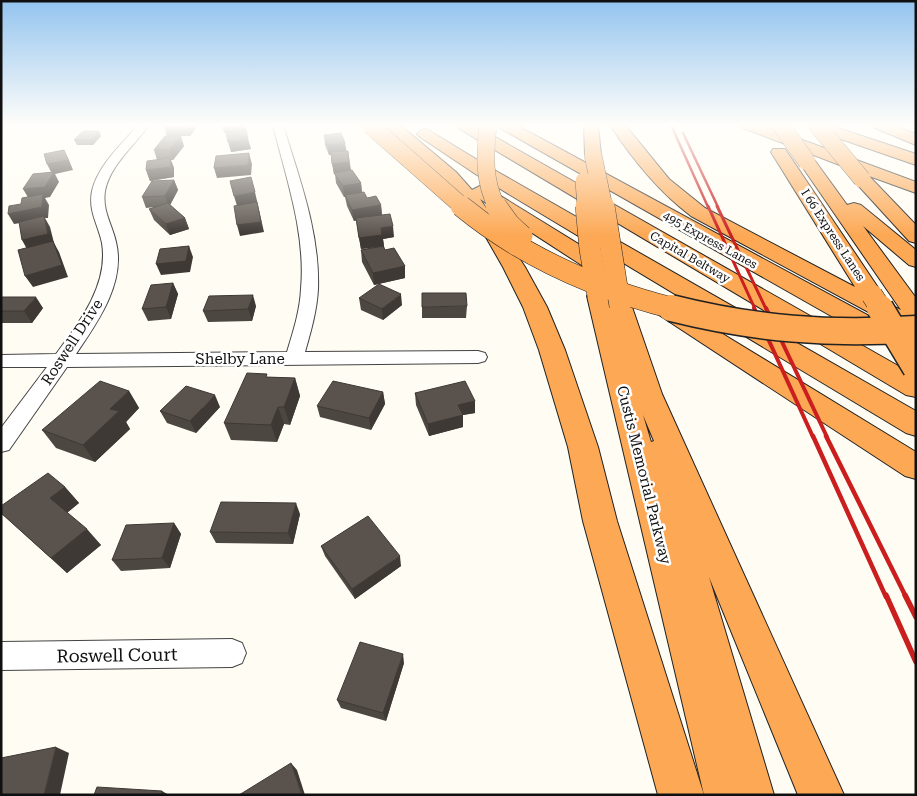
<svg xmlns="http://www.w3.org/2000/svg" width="917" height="796" font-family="'Roboto Serif',serif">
  <rect width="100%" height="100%" fill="#fffdf3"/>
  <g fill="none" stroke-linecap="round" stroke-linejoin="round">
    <defs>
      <g id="minor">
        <path d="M138,125H149C135,145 110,165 105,191C102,211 112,224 116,242C126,283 97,323 76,354L287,352C293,332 300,311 301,289C306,233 286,178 273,125H283C299,178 320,232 318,289C317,310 311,331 305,352L478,351L485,353L487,357L485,361L478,363L67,367L9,450L1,452V428L47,367H1V355L56,354C79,323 109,285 102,243C98,224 88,211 92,191C98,165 122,144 138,125Z"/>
        <path d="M232,639L242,643L246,653L242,663L232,667L1,670V642Z"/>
      </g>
      <g id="highway">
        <path d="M384,125H400L456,172L472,190L480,186L486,187L619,269L622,274L619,279L611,281L603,279L480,199L525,267L547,307L565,350L598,447L617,521L704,795H658L583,521L568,447L539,350L523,307L503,267L471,211L444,180Z"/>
        <path d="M456,125H474L916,376V397L906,395L458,128Z"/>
        <path d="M498,125H516L895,330L898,336L895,342L886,344L877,342L500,128Z"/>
        <path d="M584,125H598L601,155L599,158H587L585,155Z"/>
        <path d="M610,125H625L669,179L705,208L855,287L771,152L773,149H785L883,295L880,300L901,310L799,162L801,158H813L847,205L854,203L861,205L916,250V267L909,265L863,226L916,298V322L906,318L903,322L895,324L887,322L691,216C658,191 633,160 610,125Z"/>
        <path d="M741,125H762L916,182V193L869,176L916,225V243L909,241L856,183L853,179L856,175L863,174L743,128Z"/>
        <path d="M807,125H829L916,154V165L809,128Z"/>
        <path d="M873,125H893L916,134V145L875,128Z"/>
        <path d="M425,129L430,131L489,167L916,411V436L906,433L477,175L420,137L417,134L420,131Z"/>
        <path d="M598,289L606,291L611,303L620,300L628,302L632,307L662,394L844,795H798L709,577L774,795H704L587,296L590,291ZM643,415L654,441L651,442Z"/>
        <path d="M664,301L672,303L916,452V479L905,476L656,313L652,308L656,303Z"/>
      </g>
    </defs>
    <use href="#minor" stroke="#434343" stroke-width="2"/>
    <use href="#highway" stroke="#212121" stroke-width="2"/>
    <use href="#minor" fill="#fff" fill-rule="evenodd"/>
    <use href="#highway" fill="#fca854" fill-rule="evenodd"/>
    <g stroke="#ca1e1f" stroke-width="2.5">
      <path d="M671,125L708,207"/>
      <path d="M683,133L718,207"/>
    </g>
    <g stroke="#ca1e1f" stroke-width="3">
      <path d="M708,206L755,309"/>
      <path d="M717,206L766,309"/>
    </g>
    <g stroke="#ca1e1f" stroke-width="4">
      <path d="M754,308L813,437"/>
      <path d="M766,308L827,437"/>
    </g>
    <g stroke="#ca1e1f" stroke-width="4.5">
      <path d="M813,436L886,597"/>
      <path d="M826,436L906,597"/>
    </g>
    <g stroke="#ca1e1f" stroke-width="5.5">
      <path d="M886,595L916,662"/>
      <path d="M905,595L916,617"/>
    </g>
    <defs>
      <g id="highway-bridge-far2">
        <path d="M370,125L463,207"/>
        <path d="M488,125C485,153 483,181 497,207"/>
        <path d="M781,125L807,162"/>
        <path d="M817,125L862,179"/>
        <path d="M593,155L604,207"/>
        <path d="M584,181L586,207"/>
      </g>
      <g id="highway-bridge-far1">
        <path d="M461,206C523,257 599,290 676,309"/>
        <path d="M496,206L509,224L522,236"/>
        <path d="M586,206L590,249L598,296"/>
        <path d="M604,206L620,306"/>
        <path d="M872,295L881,309"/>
      </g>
      <g id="highway-bridge">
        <path d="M671,308C754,329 831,335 916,329"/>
        <path d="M880,308L916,368"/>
      </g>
    </defs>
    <use href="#highway-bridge-far2" stroke="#212121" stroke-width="18" stroke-linecap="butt"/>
    <use href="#highway-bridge-far1" stroke="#212121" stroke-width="22" stroke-linecap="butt"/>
    <use href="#highway-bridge" stroke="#212121" stroke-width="29" stroke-linecap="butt"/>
    <use href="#highway-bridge-far2" stroke="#fca854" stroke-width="17"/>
    <use href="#highway-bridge-far1" stroke="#fca854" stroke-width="21"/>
    <use href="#highway-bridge" stroke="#fca854" stroke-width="26"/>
  </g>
  <g fill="#4d4741">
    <path d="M165,125H195L196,128L190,136H168L184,146L173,160H171L174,168V177L150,181L146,170L157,160L154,150L167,136L164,127Z"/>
    <path d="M222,125H247L245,130L251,149L231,152L229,133H224Z"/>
    <path d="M99,131L101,136L93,145H77L74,140Z"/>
    <path d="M324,135L346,151H348L351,170L361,183L362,192L367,198L381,205L382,215L394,237L383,239L384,246L385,250L405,266V278L374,285L362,262L361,250L379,247L361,249L356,220L354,221L347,206L345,197H344L336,183L335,174H334L331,155H329L325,145Z"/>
    <path d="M174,180L178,190L170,205L185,218L189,229L170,235L154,220L149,209L155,207L146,208L142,197Z"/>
    <path d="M173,283L178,294L171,319L148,321L142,309Z"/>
    <path d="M1,297L43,308L32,323H1Z"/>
    <path d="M359,298L402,305L383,320L361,310Z"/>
    <path d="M256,306L252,321L208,322L203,311Z"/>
    <path d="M467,306L466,318H422V307Z"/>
    <path d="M268,377L295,378L300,396L290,425L284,424L277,442L231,440L224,423Z"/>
    <path d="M129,391L139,408L126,422L130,429L95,462L56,448L42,430Z"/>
    <path d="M383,392L385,404L371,430L320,417L317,406Z"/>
    <path d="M415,393L475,401V413L463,415V427L429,436L416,405Z"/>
    <path d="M220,407L196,433L167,423L160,411Z"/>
    <path d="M65,487L79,503L67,513L101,545L67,573L1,513Z"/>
    <path d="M300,514L293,544L216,543L210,532Z"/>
    <path d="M174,523L181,534L170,568L121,571L112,560Z"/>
    <path d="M321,546L401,566L355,599L325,556Z"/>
    <path d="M404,663L386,721L341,708L337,700Z"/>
  </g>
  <g fill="#3f3935">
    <path d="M188,125H195L196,128L190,136L187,126Z"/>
    <path d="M242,125H247L244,132Z"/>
    <path d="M99,131L101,136L93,145L91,140Z"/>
    <path d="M181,136L184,146L173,160L169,150Z"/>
    <path d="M248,139L251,149L231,152L228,142Z"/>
    <path d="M345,143L347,153L329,155L328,145Z"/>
    <path d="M64,150L69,160L73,170L55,174L59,182L50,197L45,198L49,205L48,218H45L50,227L54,243L59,252L68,277L33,287L25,276L28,251L22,240L45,219L14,224L8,214L29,199L23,189L52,174L47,164Z"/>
    <path d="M249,153L252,164L251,175L217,178L214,168Z"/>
    <path d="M170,158L174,168V177L150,181L146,170Z"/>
    <path d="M349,162L351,172L334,174L332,164Z"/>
    <path d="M174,180L178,190L169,207L165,196Z"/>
    <path d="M361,183L362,194L345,195V197H344L343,186Z"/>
    <path d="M255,192L264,232L240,236L237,225V206L234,196Z"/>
    <path d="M381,205L382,216L354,221L352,210Z"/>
    <path d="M185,218L189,229L170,235L166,224Z"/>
    <path d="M393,226L394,237L383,239L384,246L361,249L359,238L381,228Z"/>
    <path d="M189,246L193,257L190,272L161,275L156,264Z"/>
    <path d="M405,266V278L374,285L373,273Z"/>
    <path d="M173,283L178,294L171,319L166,307Z"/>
    <path d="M401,294L402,305L383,320L382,309Z"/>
    <path d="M253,295L256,306L252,321L248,309Z"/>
    <path d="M36,297L43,308L32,323L24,311Z"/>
    <path d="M295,378L300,396L290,425L284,407Z"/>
    <path d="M129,391L139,408L126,422L130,429L95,462L83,445L110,409Z"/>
    <path d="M383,392L385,404L371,430L369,418Z"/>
    <path d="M215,395L220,407L196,433L190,421Z"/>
    <path d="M475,401V413L463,415V427L429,436L428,424L458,405Z"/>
    <path d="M278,407L284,424L277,442L271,425Z"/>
    <path d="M65,487L79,503L64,515L50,498Z"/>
    <path d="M296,503L300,514L293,544L288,533Z"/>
    <path d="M174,523L181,534L170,568L162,558Z"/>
    <path d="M87,529L101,545L67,573L51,558Z"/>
    <path d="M400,556L401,566L355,599L352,589Z"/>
    <path d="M403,654L404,663L386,721L383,713Z"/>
    <path d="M56,747L69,753L60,795H44Z"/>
    <path d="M291,763L297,770L305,795H302Z"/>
    <path d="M162,791L169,795H161Z"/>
  </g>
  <g fill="#5a524c" stroke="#3f3935">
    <path d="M165,125H188L187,126L164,127Z"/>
    <path d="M246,130L248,139L228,142L226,133Z"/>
    <path d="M83,131H99L91,140H74Z"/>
    <path d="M341,133L345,143L328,145L324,135Z"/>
    <path d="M165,136H181L169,150H154Z"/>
    <path d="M64,150L68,160L47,164L44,154Z"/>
    <path d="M348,151L349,162L332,164L331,152Z"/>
    <path d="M249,153L248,165L214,168L216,156Z"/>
    <path d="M170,158L171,167L146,170L147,161Z"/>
    <path d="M352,170L361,183L343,186L334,173Z"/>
    <path d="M54,172L45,187L23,189L33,174Z"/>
    <path d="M251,177L255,192L234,196L230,181Z"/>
    <path d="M174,180L165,196L142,197L152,181Z"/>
    <path d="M364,192L367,198L376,196L381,205L352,210L345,195Z"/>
    <path d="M43,194L42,207L8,214L9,206L21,204L22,198Z"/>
    <path d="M257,202L261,222L237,225L234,206Z"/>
    <path d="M168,203L185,218L166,224L149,209Z"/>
    <path d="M390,214L393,226L381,228L382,235L359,238L356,218Z"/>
    <path d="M44,216L48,234L22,240L19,222Z"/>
    <path d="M53,241L62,265L25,276L18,250Z"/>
    <path d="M189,246L186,261L156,264L160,249Z"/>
    <path d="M383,246L385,250L394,248L405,266L373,273L361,250Z"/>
    <path d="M173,283L166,307L142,309L151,285Z"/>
    <path d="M379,284L401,294L382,309L359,298Z"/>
    <path d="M422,293H466L467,306L422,307Z"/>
    <path d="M253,295L248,309L203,311L209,296Z"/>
    <path d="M1,297H36L24,311H1Z"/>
    <path d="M247,373L267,374L266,377L295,378L284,407H278L271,425L224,423Z"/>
    <path d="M100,381L129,391L110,409L119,411L83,445L42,430Z"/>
    <path d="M333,381L383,392L369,418L317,406Z"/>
    <path d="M465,381L475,401L458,405L463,415L428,424L415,393Z"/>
    <path d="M186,386L215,395L190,421L160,411Z"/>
    <path d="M48,473L65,487L50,498L87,529L51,558L1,513V506Z"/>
    <path d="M221,502L296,503L288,533L210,532Z"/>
    <path d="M368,516L400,556L352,589L321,546Z"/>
    <path d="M174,523L162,558L112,560L126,525Z"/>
    <path d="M360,642L403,654L383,713L337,700Z"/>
    <path d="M56,747L44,795H1V758Z"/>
    <path d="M291,763L302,795H239Z"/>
    <path d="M97,787L162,791L161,795H94Z"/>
  </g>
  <linearGradient id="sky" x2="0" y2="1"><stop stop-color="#93c4ef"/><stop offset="0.53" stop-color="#fffefa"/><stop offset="1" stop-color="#fffefa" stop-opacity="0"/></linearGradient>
  <rect width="917" height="236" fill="url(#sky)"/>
  <g text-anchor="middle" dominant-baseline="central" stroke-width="5" stroke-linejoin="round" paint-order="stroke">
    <g font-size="12" fill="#101010" stroke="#fff">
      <text transform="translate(833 235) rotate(57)">I 66 Express Lanes</text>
      <text transform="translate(710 240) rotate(29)">495 Express Lanes</text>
      <text transform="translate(690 257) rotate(30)">Capital Beltway</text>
    </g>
    <g font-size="15" fill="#101010" stroke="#fff">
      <text transform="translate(72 342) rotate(-57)">Roswell Drive</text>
      <text x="240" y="359">Shelby Lane</text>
      <text transform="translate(644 475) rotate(76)">Custis Memorial Parkway</text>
    </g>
    <g font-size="18" fill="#101010" stroke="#fff">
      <text transform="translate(117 655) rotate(-1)">Roswell Court</text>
    </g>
  </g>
  <rect width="917" height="796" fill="none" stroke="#101010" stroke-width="5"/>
</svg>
